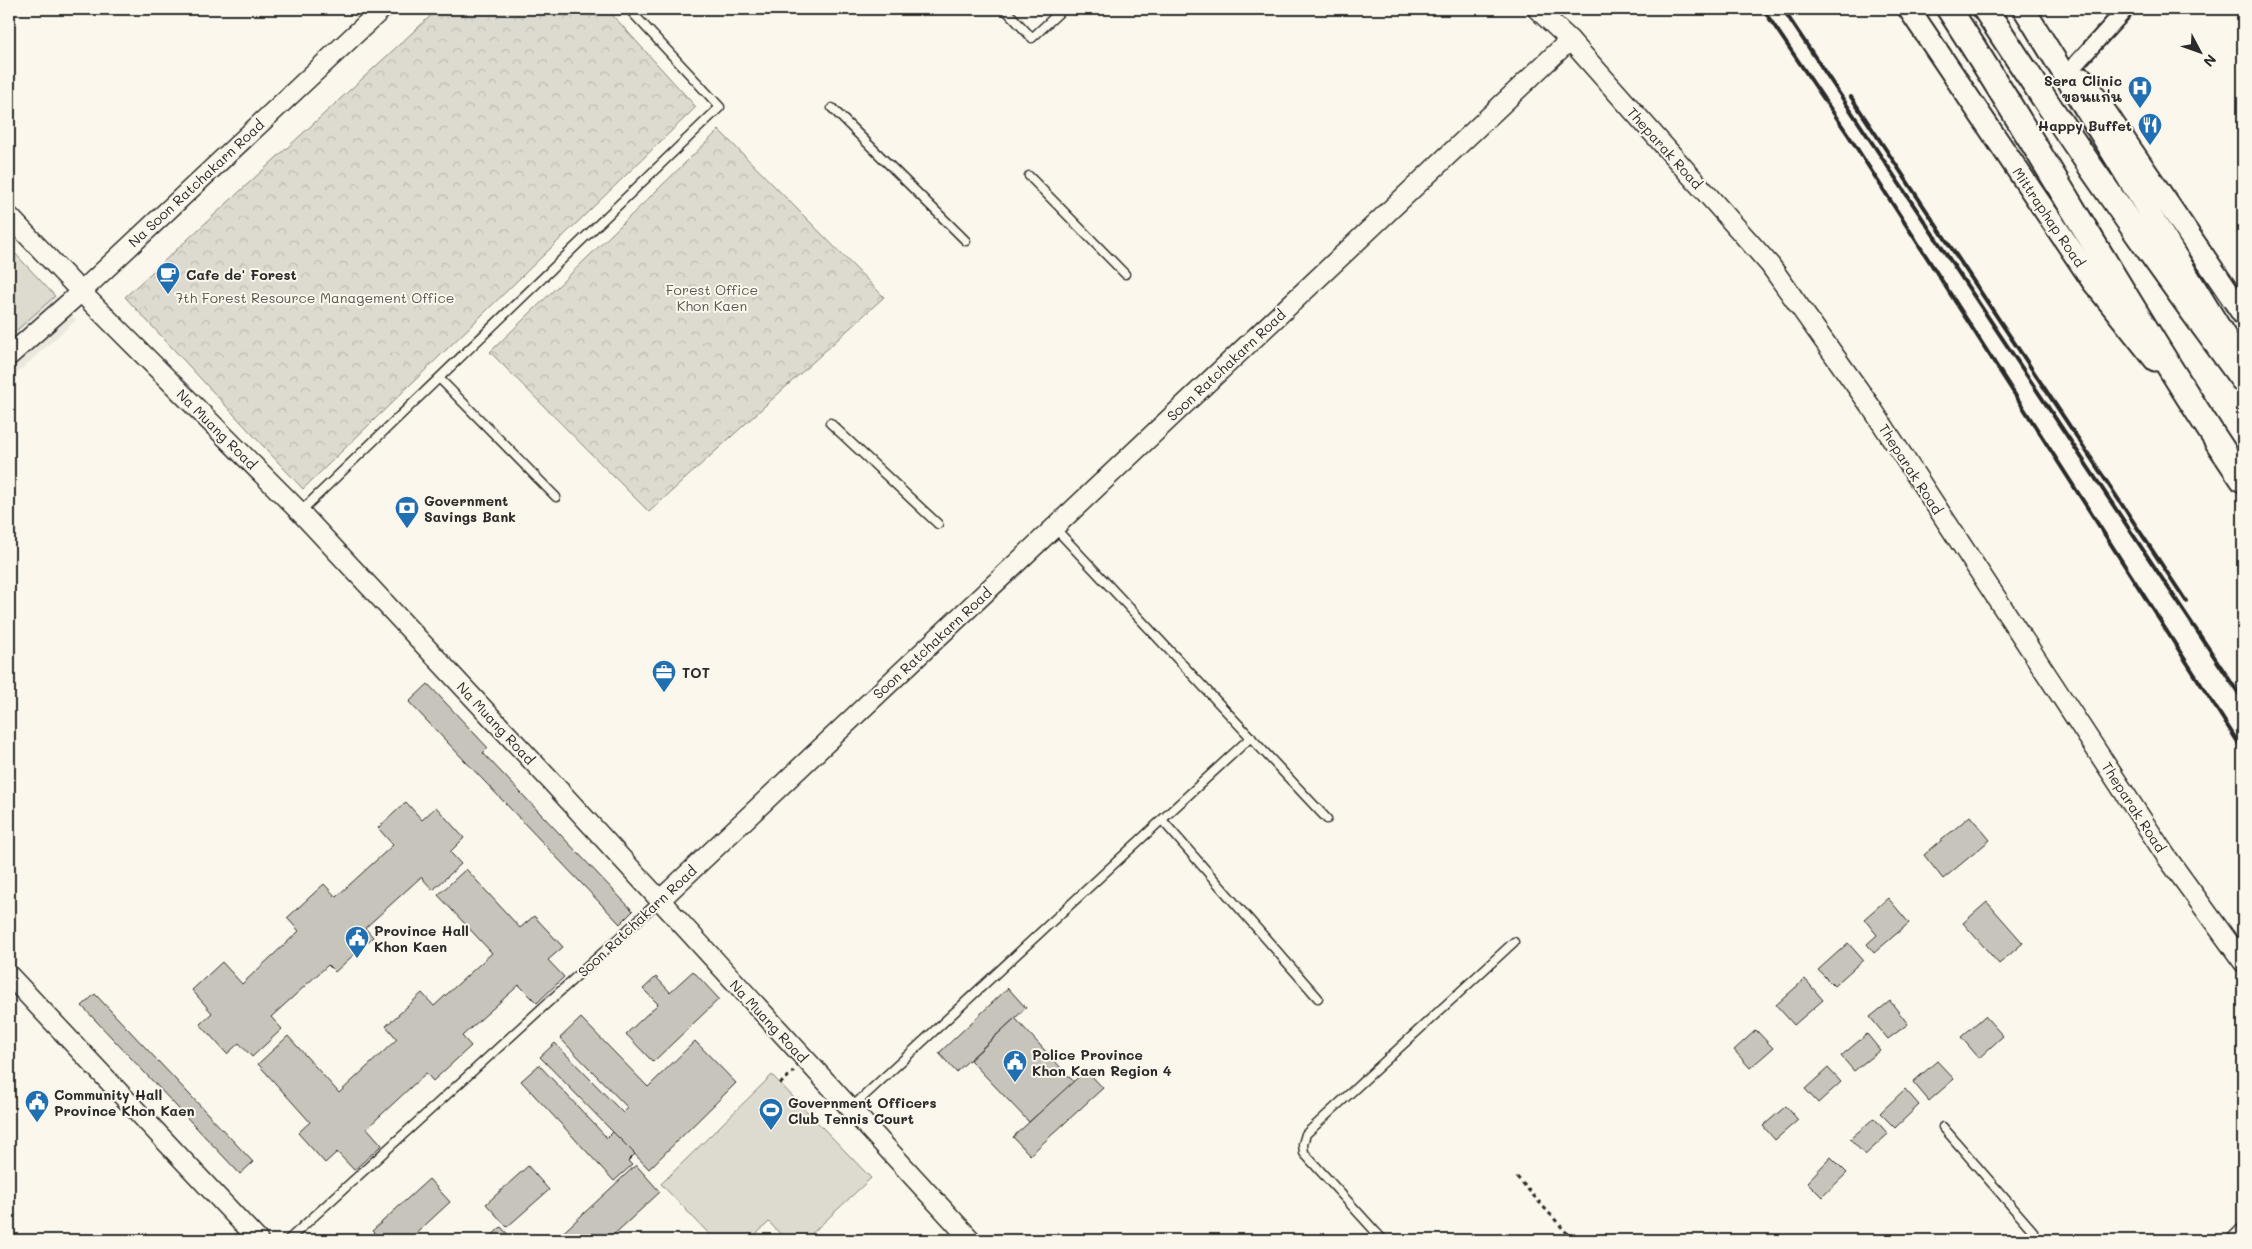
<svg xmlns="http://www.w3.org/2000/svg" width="2252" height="1249" font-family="Mali,'Playpen Sans Thai',sans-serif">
  <defs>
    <pattern id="forest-crowns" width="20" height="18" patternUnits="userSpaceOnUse" patternTransform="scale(1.25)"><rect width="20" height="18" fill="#dddad0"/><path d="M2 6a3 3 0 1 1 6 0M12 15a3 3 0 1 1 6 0" fill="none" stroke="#bebbb3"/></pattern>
  </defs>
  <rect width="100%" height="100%" fill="#fbf7ec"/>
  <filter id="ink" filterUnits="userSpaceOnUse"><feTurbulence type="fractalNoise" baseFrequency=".02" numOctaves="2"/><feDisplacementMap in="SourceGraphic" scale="10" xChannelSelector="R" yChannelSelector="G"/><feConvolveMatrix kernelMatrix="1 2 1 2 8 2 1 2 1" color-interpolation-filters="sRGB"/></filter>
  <g filter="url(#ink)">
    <path fill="#ebe8de" d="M55,296L76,320L9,380V337Z"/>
    <g fill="#dddad0" stroke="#84827e">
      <path d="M9,247L55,296L9,337Z"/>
      <path d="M772,1075L871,1178L805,1240H786L769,1222L750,1240H715L661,1184Z"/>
    </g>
    <g fill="url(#forest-crowns)" stroke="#84827e">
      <path d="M438,9H607L696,107L303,489L125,297Z"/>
      <path d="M719,130L884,297L649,512L490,352Z"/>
    </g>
    <g fill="#c7c4bc" stroke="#2b2b2b">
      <path d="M428,684L488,748L483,753L633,911L620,924L409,702Z"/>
      <path d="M406,802L422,820L436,807L464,838L450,852L461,864L433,890L421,877L365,928L373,937L335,972L328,965L271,1017L282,1029L252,1057L239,1043L227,1054L200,1024L212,1013L192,990L222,962L242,984L299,931L287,918L324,884L336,897L393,845L378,828Z"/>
      <path d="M1970,816L1990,840L1943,879L1924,855Z"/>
      <path d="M466,869L520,928L534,916L563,947L548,960L564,977L537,1003L519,985L462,1036L471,1046L433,1081L426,1073L367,1128L382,1145L354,1170L337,1152L325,1163L298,1133L310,1122L258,1064L288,1036L339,1093L397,1039L386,1026L422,993L434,1006L492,953L438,895Z"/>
      <path d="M1888,898L1909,923L1874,953L1867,944L1877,935L1864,919Z"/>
      <path d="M1987,902L2023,943L1999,964L1963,923Z"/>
      <path d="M1848,943L1863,960L1834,986L1818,970Z"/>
      <path d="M693,971L719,999L653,1062L626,1034L658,1004L643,989L656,977L670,992Z"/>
      <path d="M1805,979L1823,1000L1794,1025L1776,1005Z"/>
      <path d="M1008,988L1026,1008L956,1072L939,1053Z"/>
      <path d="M95,994L253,1162L240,1174L82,1006Z"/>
      <path d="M1890,1001L1908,1024L1888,1039L1870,1017Z"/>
      <path d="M1985,1016L2003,1036L1979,1058L1961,1037Z"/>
      <path d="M581,1018L648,1087L695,1041L736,1083L649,1169L540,1057L555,1043L623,1113L628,1108L560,1038Z"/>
      <path d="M1015,1018L1074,1082L1029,1122L970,1060Z"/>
      <path d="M1756,1030L1773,1048L1750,1068L1734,1050Z"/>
      <path d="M1867,1034L1880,1050L1854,1071L1841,1056Z"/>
      <path d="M1937,1061L1954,1079L1929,1101L1913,1082Z"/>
      <path d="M539,1065L607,1138L613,1132L635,1154L628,1161L632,1165L614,1181L521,1081Z"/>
      <path d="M1828,1068L1841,1082L1818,1103L1805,1089Z"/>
      <path d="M1086,1070L1103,1088L1030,1155L1013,1137Z"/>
      <path d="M1905,1089L1919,1105L1895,1128L1880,1113Z"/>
      <path d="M1786,1106L1798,1120L1775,1140L1763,1126Z"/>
      <path d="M1874,1118L1888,1134L1865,1155L1850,1139Z"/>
      <path d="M1831,1157L1847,1173L1822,1197L1807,1182Z"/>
      <path d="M636,1165L660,1192L608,1240H555Z"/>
      <path d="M528,1166L549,1190L507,1227L486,1204Z"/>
      <path d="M429,1179L450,1202L409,1240H381L372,1231Z"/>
      <path d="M501,1227L513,1240H487Z"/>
    </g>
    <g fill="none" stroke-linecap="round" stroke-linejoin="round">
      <defs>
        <g id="service">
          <path d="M1005,9L1032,38L1063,9"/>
          <path d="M832,108L966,241"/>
          <path d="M1029,176L1125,274"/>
          <path d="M440,379L556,497"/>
          <path d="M830,423L938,524"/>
          <path d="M300,512L720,107L629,9"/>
          <path d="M1054,527L1327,819"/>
          <path d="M1162,820L1318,998"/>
          <path d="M850,1109L1251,737"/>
          <path d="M1943,1127L2033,1231"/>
          <path d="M288,1240L659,901"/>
          <path d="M1383,1240L1304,1153L1303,1144L1306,1134L1514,942"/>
        </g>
        <path id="minor" d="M2074,66L2126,9"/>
        <g id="tertiary">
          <path d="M1537,9L1570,40L1770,265L1871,407L2166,856L2243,962"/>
          <path d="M9,216L81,292L300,512L549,779L971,1240"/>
          <path d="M9,356L81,292L382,9"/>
          <path d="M659,901L1570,40"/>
          <path d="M9,975L258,1240"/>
          <path d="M2237,1240L2243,1234"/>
        </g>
        <g id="secondary">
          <path d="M1909,9L2093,282L2155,360"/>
          <path d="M2024,9L2236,354"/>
          <path d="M2083,79L2243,314"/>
        </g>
        <g id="primary">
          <path d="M1949,9C2050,164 2139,327 2243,480"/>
          <path d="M1985,9C2067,135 2153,259 2243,380"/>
        </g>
      </defs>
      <use href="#service" stroke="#2b2b2b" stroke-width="11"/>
      <use href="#minor" stroke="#2b2b2b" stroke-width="19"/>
      <use href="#tertiary" stroke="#2b2b2b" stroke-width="22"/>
      <use href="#secondary" stroke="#2b2b2b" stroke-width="25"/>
      <use href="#primary" stroke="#2b2b2b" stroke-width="28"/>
      <g stroke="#2b2b2b" stroke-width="3" stroke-dasharray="4 4" stroke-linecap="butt">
        <path d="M780,1084L794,1071"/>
        <path d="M1517,1177L1573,1240"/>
      </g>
      <use href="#service" stroke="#fbf7ec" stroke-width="8"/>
      <use href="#minor" stroke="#fbf7ec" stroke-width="15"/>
      <use href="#tertiary" stroke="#fbf7ec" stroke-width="19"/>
      <use href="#secondary" stroke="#fbf7ec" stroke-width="21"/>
      <use href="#primary" stroke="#fbf7ec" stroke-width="24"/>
      <g stroke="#2b2b2b" stroke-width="4">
        <path d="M1763,9L1849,136L2243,750"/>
        <path d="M1783,9L2243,700"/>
        <path d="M1851,97L2186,601"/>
      </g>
    </g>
  </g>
  <defs>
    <symbol id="hospital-pin" viewBox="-11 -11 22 30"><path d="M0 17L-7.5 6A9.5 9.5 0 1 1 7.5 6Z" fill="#1f6fb2" stroke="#fbf7ec"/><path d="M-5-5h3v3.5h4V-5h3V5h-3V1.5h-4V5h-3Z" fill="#fff"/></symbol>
    <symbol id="restaurant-pin" viewBox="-11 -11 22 30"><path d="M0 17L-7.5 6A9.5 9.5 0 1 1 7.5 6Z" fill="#1f6fb2" stroke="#fbf7ec"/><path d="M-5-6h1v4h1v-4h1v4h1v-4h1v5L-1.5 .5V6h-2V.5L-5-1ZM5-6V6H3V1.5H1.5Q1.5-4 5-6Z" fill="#fff"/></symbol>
    <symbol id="cafe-pin" viewBox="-11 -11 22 30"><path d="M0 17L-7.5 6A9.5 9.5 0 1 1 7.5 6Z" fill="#1f6fb2" stroke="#fbf7ec"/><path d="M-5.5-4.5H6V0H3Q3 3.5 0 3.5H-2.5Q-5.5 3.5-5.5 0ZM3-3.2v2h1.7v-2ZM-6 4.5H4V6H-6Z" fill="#fff"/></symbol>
    <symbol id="bank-pin" viewBox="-11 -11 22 30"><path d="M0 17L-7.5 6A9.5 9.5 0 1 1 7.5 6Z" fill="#1f6fb2" stroke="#fbf7ec"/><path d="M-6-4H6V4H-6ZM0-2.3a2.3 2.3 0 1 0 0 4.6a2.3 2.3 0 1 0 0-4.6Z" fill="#fff"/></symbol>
    <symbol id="office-pin" viewBox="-11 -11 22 30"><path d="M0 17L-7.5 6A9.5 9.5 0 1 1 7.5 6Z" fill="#1f6fb2" stroke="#fbf7ec"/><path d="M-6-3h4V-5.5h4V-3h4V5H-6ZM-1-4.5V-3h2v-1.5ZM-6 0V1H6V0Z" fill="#fff"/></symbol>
    <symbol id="civic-pin" viewBox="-11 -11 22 30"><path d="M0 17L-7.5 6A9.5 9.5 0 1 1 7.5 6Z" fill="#1f6fb2" stroke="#fbf7ec"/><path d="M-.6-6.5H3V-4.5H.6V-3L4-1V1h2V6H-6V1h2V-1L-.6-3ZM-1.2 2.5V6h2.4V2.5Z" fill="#fff"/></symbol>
    <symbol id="stadium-pin" viewBox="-11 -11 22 30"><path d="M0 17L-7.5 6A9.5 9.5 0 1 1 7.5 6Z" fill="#1f6fb2" stroke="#fbf7ec"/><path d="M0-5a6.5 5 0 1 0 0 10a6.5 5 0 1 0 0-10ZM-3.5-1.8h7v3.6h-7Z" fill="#fff"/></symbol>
  </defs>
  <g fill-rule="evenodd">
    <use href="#hospital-pin" x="2126" y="74" width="28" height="38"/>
    <use href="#restaurant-pin" x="2136" y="111" width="28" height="38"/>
    <use href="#cafe-pin" x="154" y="260" width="28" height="38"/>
    <use href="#bank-pin" x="393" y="494" width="28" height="38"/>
    <use href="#office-pin" x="650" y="658" width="28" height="38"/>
    <use href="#civic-pin" x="343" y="924" width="28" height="38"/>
    <use href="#civic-pin" x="1001" y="1048" width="28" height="38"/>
    <use href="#civic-pin" x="23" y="1088" width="28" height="38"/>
    <use href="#stadium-pin" x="757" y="1096" width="28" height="38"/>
  </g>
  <g text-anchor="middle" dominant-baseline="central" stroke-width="4" stroke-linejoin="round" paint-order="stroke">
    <g font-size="14" font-weight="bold" fill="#2b2b2b" stroke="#fbf7ec" text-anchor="start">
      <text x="2122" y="80" text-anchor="end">Sera Clinic<tspan x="2122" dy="16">ขอนแก่น</tspan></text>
      <text x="2132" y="125" text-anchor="end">Happy Buffet</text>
      <text x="186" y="274">Cafe de' Forest</text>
      <text x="424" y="500">Government<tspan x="424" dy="16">Savings Bank</tspan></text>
      <text x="682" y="672">TOT</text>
      <text x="374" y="930">Province Hall<tspan x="374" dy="16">Khon Kaen</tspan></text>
      <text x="1032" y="1054">Police Province<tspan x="1032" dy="16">Khon Kaen Region 4</tspan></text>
      <text x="54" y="1094">Community Hall<tspan x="54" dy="16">Province Khon Kaen</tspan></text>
      <text x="788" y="1102">Government Officers<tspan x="788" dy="16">Club Tennis Court</tspan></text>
    </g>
    <g font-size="14" fill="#2b2b2b" stroke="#fbf7ec">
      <text transform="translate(1665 148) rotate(48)">Theparak Road</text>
      <text transform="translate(196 183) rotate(-43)">Na Soon Ratchakarn Road</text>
      <text transform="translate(2049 217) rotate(56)">Mittraphap Road</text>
      <text transform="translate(1226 365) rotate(-43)">Soon Ratchakarn Road</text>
      <text transform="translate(217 429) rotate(45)">Na Muang Road</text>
      <text transform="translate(1911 469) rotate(57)">Theparak Road</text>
      <text transform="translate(932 643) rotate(-43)">Soon Ratchakarn Road</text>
      <text transform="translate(496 723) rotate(47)">Na Muang Road</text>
      <text transform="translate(2134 807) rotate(57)">Theparak Road</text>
      <text transform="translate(637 921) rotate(-43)">Soon Ratchakarn Road</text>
      <text transform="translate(769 1021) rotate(47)">Na Muang Road</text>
    </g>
    <g font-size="14" fill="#585754" stroke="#fbf7ec">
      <text x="712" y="289">Forest Office<tspan x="712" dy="16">Khon Kaen</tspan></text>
      <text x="315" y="297">7th Forest Resource Management Office</text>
    </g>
  </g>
  <rect width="2252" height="1249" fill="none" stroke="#fbf7ec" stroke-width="30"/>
  <rect x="15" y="15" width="2222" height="1219" fill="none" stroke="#2b2b2b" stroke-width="2" filter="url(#ink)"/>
  <g transform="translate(2200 52) rotate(131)" stroke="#fbf7ec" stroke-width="4" paint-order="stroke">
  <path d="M0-4L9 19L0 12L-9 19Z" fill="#2b2b2b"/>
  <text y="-8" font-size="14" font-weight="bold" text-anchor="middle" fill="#2b2b2b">N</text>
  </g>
</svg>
